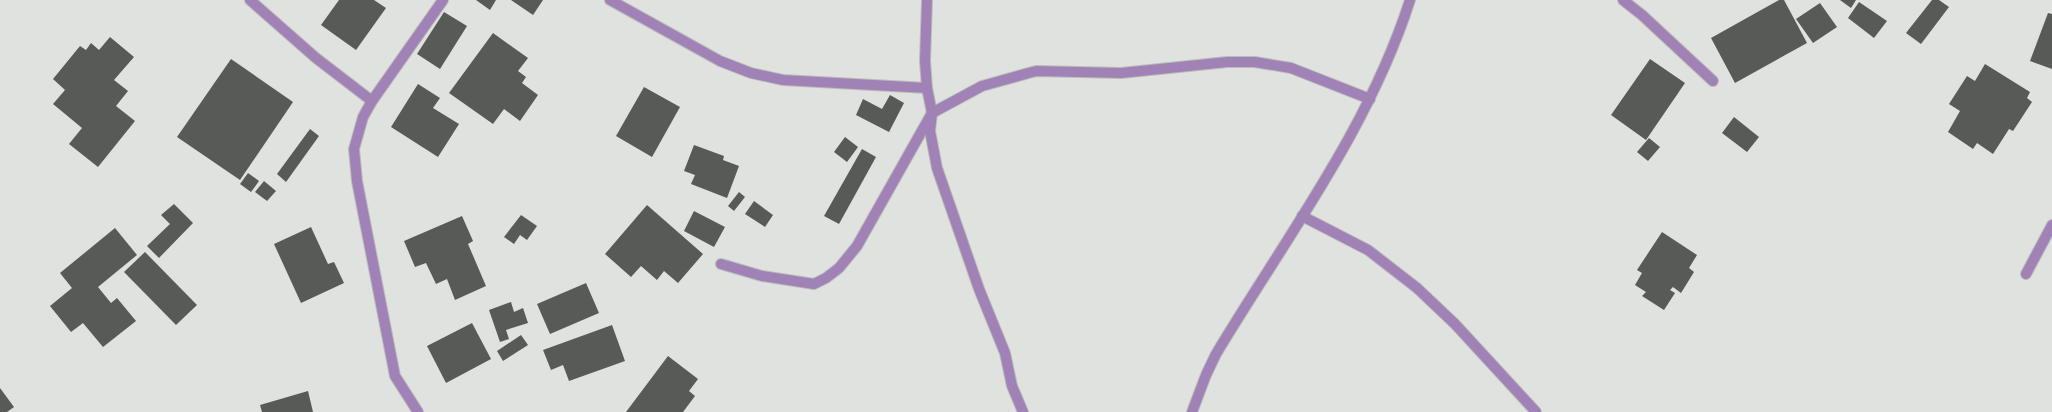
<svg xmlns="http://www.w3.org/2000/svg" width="2052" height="412" font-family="Poppins,sans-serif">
  <rect width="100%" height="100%" fill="#dfe2de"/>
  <g fill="#585a57">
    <path d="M339,0H374L386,8L356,50L321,25Z"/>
    <path d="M476,0H496L490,10Z"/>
    <path d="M511,0H543L533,15Z"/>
    <path d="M1779,0H1784L1807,43L1735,83L1711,38Z"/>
    <path d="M1840,0H1856L1851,8Z"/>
    <path d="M1932,0H1939L1949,7L1921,44L1906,33Z"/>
    <path d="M1859,2L1887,21L1874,38L1848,18Z"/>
    <path d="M1820,3L1837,27L1813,43L1796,19Z"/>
    <path d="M444,12L467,26L440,69L417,54Z"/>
    <path d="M2048,13L2052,14V69L2030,61Z"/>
    <path d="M493,33L528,58L518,71L526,77L522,83L538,95L520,121L504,109L493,124L449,93Z"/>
    <path d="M110,37L134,57L114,80L128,91L116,106L135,121L98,167L69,144L82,128L53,104L65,90L53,79L80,46L86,50L91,43L99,50Z"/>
    <path d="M231,59L293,102L240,180L177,137Z"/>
    <path d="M1650,59L1685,83L1646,140L1611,115Z"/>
    <path d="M1985,64L2030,92L2027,98L2032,102L2013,131L2009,129L1993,154L1977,143L1973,149L1948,132L1960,111L1949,104L1967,76L1975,81Z"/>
    <path d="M418,84L440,98L433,108L459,124L438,157L391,127Z"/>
    <path d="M644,87L680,107L652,157L616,136Z"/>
    <path d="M890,95L904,103L889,132L856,115L863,99L882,109Z"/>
    <path d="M1734,117L1759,137L1747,152L1722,133Z"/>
    <path d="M310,129L319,136L286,182L277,174Z"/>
    <path d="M845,137L858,147L847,162L834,152Z"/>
    <path d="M1649,138L1660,147L1648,161L1637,152Z"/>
    <path d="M694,145L724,156L723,160L739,166L727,198L691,184L695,175L684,171Z"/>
    <path d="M862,149L876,157L839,224L824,216Z"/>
    <path d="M248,173L259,181L251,192L240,184Z"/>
    <path d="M264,181L276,191L267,201L255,192Z"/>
    <path d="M739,192L745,197L734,211L728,206Z"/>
    <path d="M754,201L773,215L765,227L745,214Z"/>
    <path d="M174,204L193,223L159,258L147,246L170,224L161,215Z"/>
    <path d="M647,205L703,254L678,283L664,271L657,280L641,266L631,277L605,254Z"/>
    <path d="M694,211L725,227L714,247L684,231Z"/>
    <path d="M521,215L537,226L527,240L520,235L514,244L504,237Z"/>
    <path d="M462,216L473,241L468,244L486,286L455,300L447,279L436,284L426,263L415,267L404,241Z"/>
    <path d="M311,227L328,264L334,262L344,283L301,303L274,244Z"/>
    <path d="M115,228L137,255L98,287L111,303L117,298L136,321L103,347L83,323L71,332L50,306L72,288L60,273Z"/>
    <path d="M1662,232L1697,255L1689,268L1694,272L1681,293L1673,287L1670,290L1675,293L1664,310L1642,296L1646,292L1635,285L1642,273L1637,270Z"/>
    <path d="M145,252L197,305L176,325L124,272Z"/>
    <path d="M586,283L599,313L550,334L537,304Z"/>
    <path d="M511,302L514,312L523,308L528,323L506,330L509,339L500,342L489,310Z"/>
    <path d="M472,323L491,359L446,383L427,346Z"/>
    <path d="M612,325L625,361L569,381L563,365L551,370L543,350Z"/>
    <path d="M521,335L528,345L503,361L497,351Z"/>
    <path d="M668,356L698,379L689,391L695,396L683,412H626Z"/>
    <path d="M0,388L14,407L7,412H0Z"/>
    <path d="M308,391L313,412H262L260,405Z"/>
  </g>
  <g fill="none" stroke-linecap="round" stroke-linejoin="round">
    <defs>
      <g id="minor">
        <path d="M250,0L316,58L372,101"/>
        <path d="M610,0L720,61L751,73L783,80L927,88"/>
        <path d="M927,0L925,61L927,88L932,113L930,131L937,168L979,289L1005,353L1012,386L1023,412"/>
        <path d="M1623,0L1642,15L1713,81"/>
        <path d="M1302,216L1368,250L1417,288L1455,324L1536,412"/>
        <path d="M721,264L762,276L814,284L826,278L839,268L857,246L932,113L982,86L1036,71L1121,73L1227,62H1255L1291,68L1370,99"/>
        <path d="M2026,274L2052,225"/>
        <path d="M418,412L395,376L357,181L354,149L363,117L372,101L443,0"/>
        <path d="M1192,412L1206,375L1216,354C1285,239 1369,129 1410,0"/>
      </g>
    </defs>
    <use href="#minor" stroke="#bbbdba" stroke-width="12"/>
    <use href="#minor" stroke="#a182b7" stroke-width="10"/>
  </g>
</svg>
